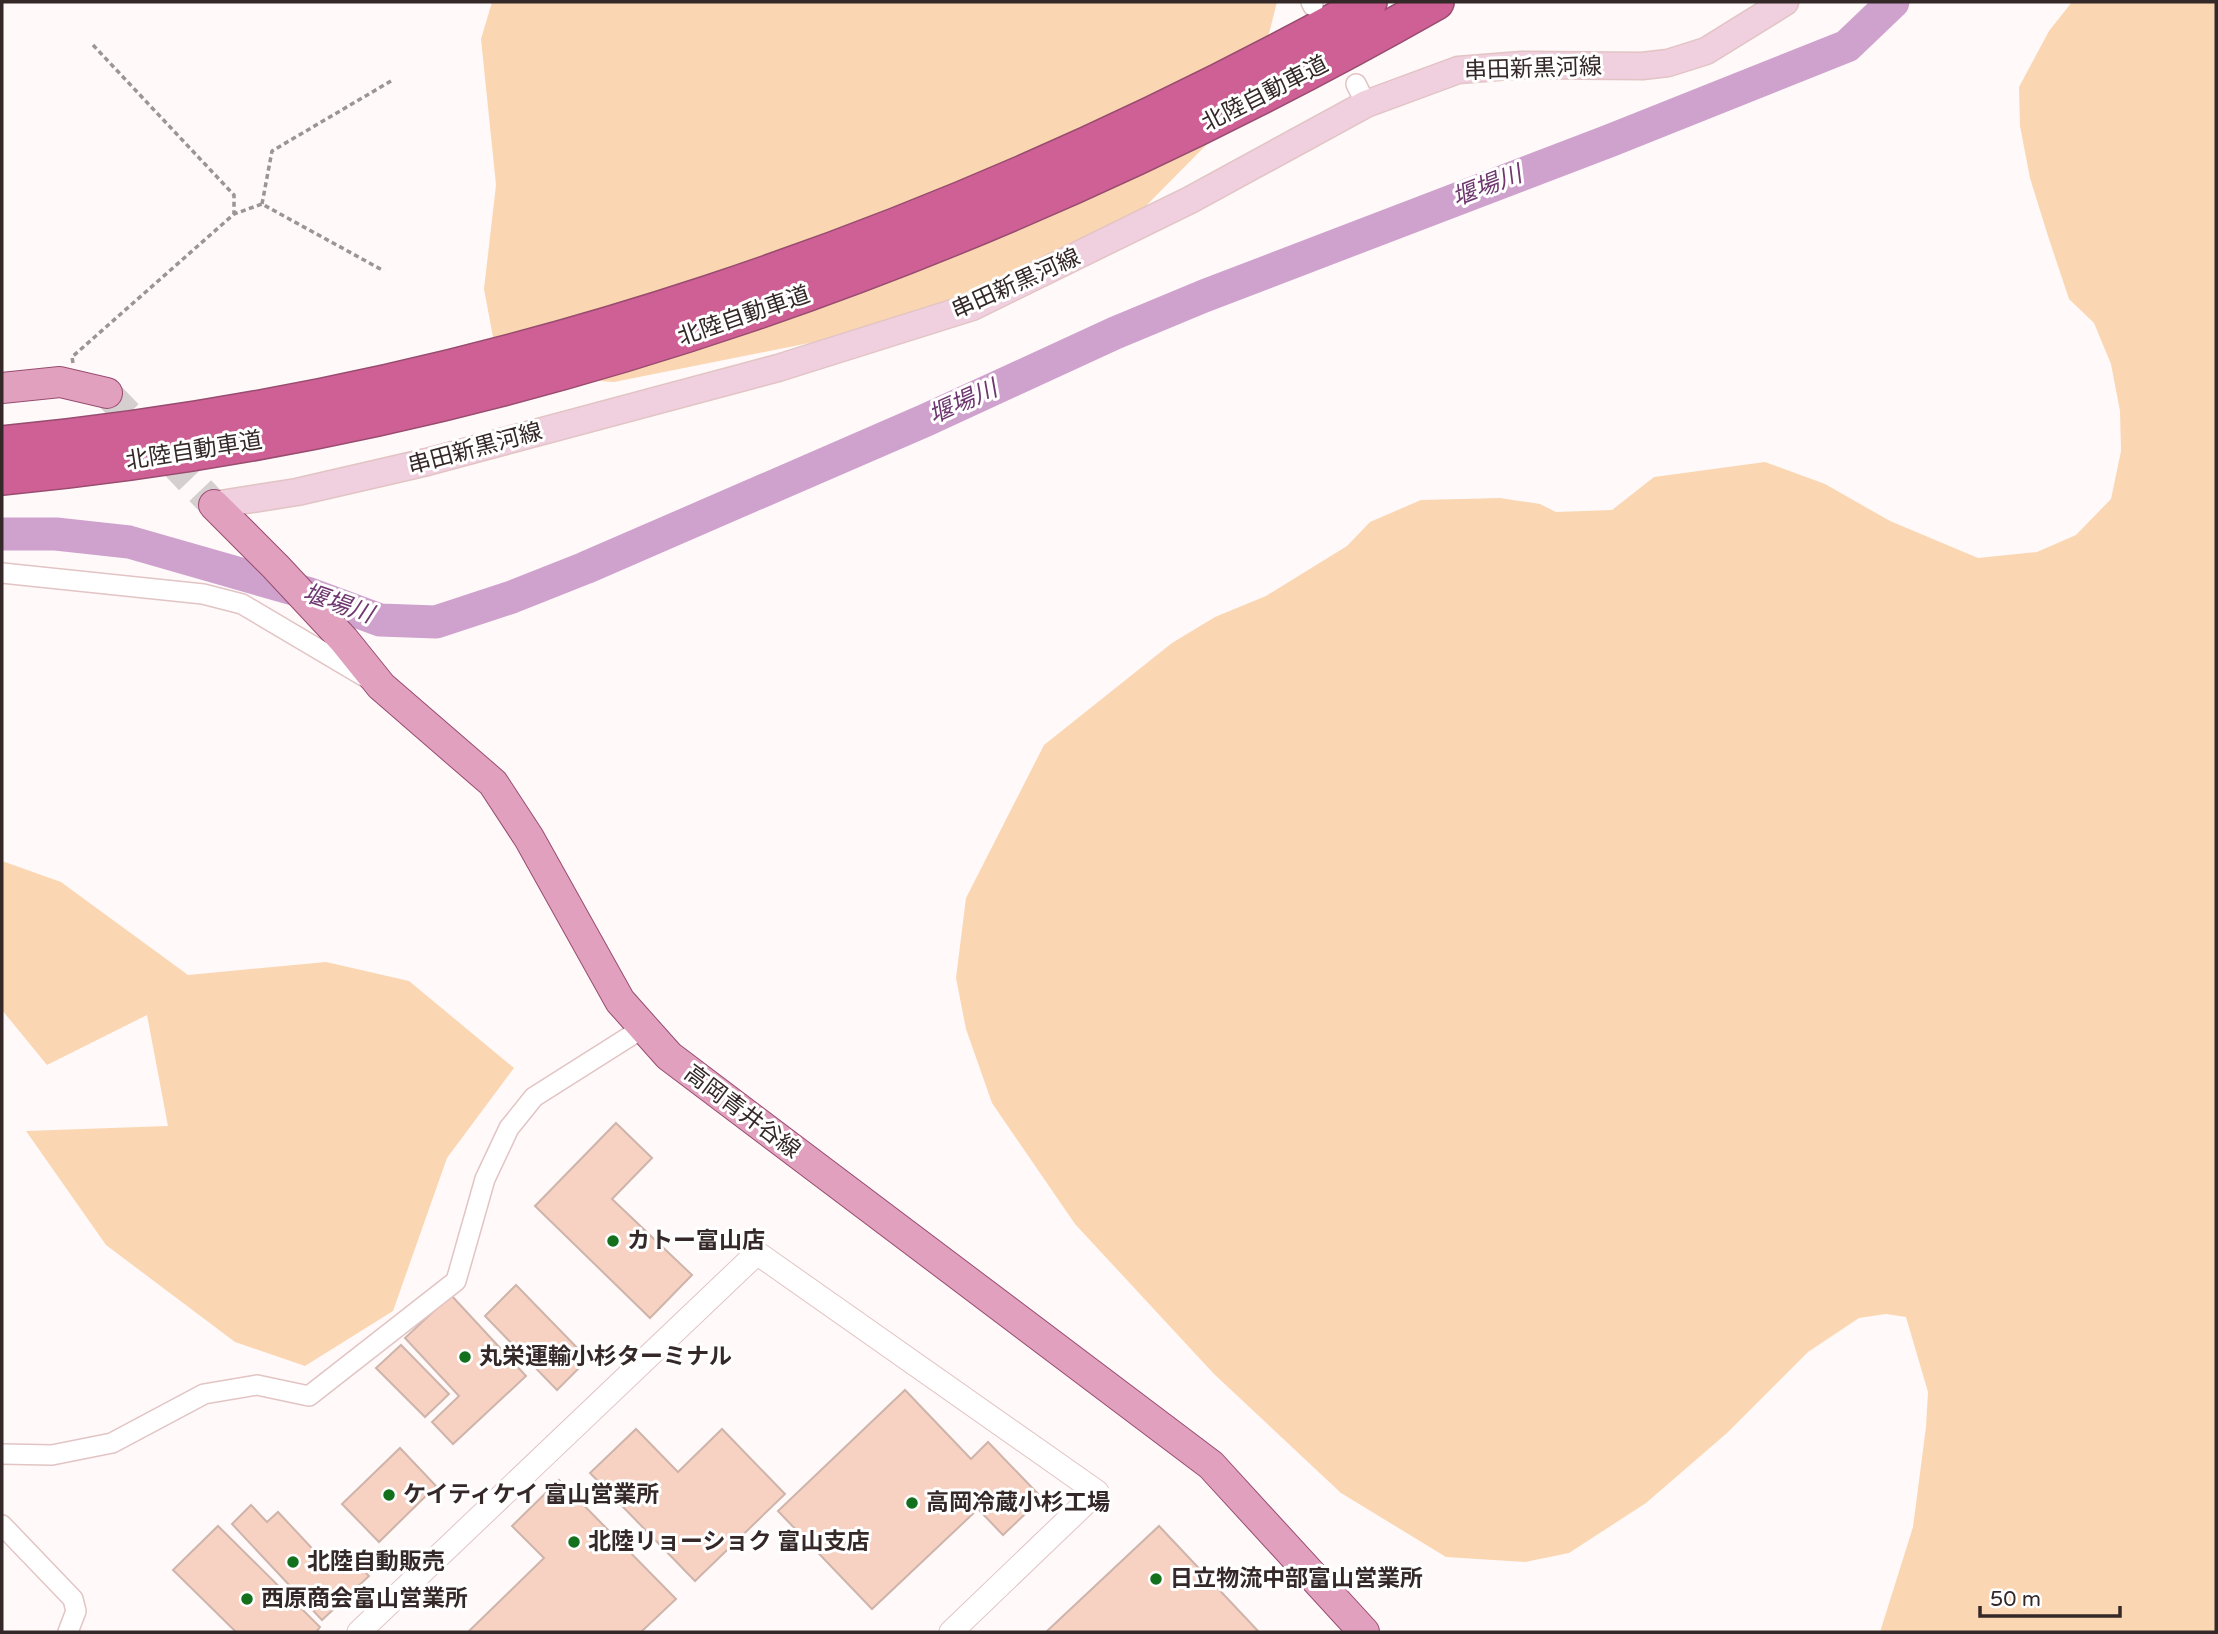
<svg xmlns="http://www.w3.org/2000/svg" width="2218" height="1634" font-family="'Varela Round','Noto Sans JP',sans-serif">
  <rect width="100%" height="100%" fill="#fff9f9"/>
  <g fill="#fad7b2">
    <path d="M492,2H1277L1261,65L1221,130L1131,221L929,319L614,382L543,377L497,358L484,289L496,185L481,39Z"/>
    <path d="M2072,2H2216V1632H1880L1913,1527L1926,1427L1928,1392L1906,1317L1886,1314L1859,1318L1808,1352L1727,1433L1646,1503L1569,1553L1525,1562L1446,1557L1341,1493L1214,1374L1075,1224L992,1103L966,1029L956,978L966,898L1044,745L1172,643L1215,617L1266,596L1347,546L1370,522L1421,500L1500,498L1540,504L1556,512L1612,510L1654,477L1765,462L1825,484L1890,521L1978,558L2037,552L2076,535L2111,499L2121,451L2120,411L2111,364L2094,323L2069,299L2048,236L2030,178L2020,126L2019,87L2049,31Z"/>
    <path d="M2,861L61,882L188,975L326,962L409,981L514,1068L447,1158L393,1311L305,1366L235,1342L106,1245L26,1131L168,1126L147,1015L47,1065L2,1010Z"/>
  </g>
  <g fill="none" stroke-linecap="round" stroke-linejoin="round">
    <path stroke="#cfa2ce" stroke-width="33" d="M2,534H56L129,542L307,593L380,620L436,622L512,597L585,568L926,420L1115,333L1204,296L1609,141L1847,46L1893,2"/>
  </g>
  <g fill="#f7d2c3" stroke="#ceb4aa" stroke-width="2">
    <path d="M616,1123L652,1158L612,1199L692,1275L650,1318L535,1206Z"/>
    <path d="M516,1285L588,1359L557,1390L485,1316Z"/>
    <path d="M451,1295L526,1376L453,1444L432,1422L459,1396L405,1338Z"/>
    <path d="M401,1345L449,1394L425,1417L376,1368Z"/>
    <path d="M905,1390L971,1459L988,1442L1042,1498L1003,1535L978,1509L872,1609L778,1511Z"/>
    <path d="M636,1429L678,1472L722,1429L785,1494L695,1581L590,1473Z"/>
    <path d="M400,1448L436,1486L379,1542L342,1504Z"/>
    <path d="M559,1480L676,1599L641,1632H468L544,1558L512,1526Z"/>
    <path d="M251,1505L267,1522L278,1512L322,1559L316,1565L324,1573L346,1552L369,1576L322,1620L232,1524Z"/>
    <path d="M218,1526L320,1627L316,1632H236L173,1570Z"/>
    <path d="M1159,1526L1259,1632H1046Z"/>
  </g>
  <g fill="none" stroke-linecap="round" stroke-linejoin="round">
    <path stroke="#d6cfcf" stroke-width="30" stroke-dasharray="30 15" stroke-linecap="butt" d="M107,393L214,505"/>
    <defs>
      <g id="minor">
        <path d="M1311,2L1313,6"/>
        <path d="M1356,84L1366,104"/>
        <path d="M2,573L203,594L242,604L367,678"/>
        <path d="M2,1454L52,1455L112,1443L204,1394L257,1385L309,1396L456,1281L485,1179L509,1128L534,1097L643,1028"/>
        <path d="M2,1525L73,1599L76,1611L68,1632"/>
      </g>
      <path id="tertiary" d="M359,1632L757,1253L1097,1492L951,1632"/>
      <path id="secondary" d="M214,505L297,492L427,462L778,368L972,307L1190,200L1366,104L1458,70L1522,65L1642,66L1668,63L1706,51L1785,2"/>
      <g id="primary">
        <path d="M2,388L60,382L107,393"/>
        <path d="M214,505L275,566L344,640L381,686L493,783L529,838L620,1001L669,1056L1211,1465L1364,1632"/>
      </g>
      <g id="motorway">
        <path d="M2,444C483,398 948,236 1369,2"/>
        <path d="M2,477C510,429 994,253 1436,2"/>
      </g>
    </defs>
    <use href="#minor" stroke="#e2c4c4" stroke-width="22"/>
    <use href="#tertiary" stroke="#e2c4c4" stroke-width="25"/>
    <use href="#secondary" stroke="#e2c4c4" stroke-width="29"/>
    <use href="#primary" stroke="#984c6f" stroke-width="32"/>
    <use href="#motorway" stroke="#984c6f" stroke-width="38"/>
    <g stroke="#9d9494" stroke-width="3.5" stroke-dasharray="5 3.5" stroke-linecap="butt">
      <path d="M93,45L234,195V214"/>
      <path d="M262,204L272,151L391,81"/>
      <path d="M73,363L72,357L234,214L262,204L384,271"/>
    </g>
    <use href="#minor" stroke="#fff" stroke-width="19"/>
    <use href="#tertiary" stroke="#fff" stroke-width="23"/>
    <use href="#secondary" stroke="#f0cfdf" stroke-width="26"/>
    <use href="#primary" stroke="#e2a0bf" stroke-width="30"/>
    <use href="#motorway" stroke="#ce6095" stroke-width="35"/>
  </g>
  <g fill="#13701d" stroke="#fff" stroke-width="2.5">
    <circle cx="613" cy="1241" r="7"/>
    <circle cx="465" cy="1357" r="7"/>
    <circle cx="389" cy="1495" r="7"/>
    <circle cx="912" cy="1503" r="7"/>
    <circle cx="574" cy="1542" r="7"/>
    <circle cx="293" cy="1562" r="7"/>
    <circle cx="1156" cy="1579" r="7"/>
    <circle cx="247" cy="1599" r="7"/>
  </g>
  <g text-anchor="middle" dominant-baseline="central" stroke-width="6" stroke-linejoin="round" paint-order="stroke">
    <g font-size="23" fill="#342828" stroke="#fff">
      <text transform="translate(1533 69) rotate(-2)">串田新黒河線</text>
      <text transform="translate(1265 94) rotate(-27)">北陸自動車道</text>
      <text transform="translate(1016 284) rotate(-24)">串田新黒河線</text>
      <text transform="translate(744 316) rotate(-19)">北陸自動車道</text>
      <text transform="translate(475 449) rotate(-15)">串田新黒河線</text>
      <text transform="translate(194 451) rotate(-9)">北陸自動車道</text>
      <text transform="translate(742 1112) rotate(37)">高岡青井谷線</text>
    </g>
    <g font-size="23" font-weight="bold" fill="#342828" stroke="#fff" text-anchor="start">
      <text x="627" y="1241">カトー富山店</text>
      <text x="479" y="1357">丸栄運輸小杉ターミナル</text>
      <text x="403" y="1495">ケイティケイ 富山営業所</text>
      <text x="926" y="1503">高岡冷蔵小杉工場</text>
      <text x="588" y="1542">北陸リョーショク 富山支店</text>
      <text x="307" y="1562">北陸自動販売</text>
      <text x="1170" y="1579">日立物流中部富山営業所</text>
      <text x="261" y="1599">西原商会富山営業所</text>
    </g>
    <g font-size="24" font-style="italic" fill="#6e376f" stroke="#fff">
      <text transform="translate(1487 186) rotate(-21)">堰場川</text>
      <text transform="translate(963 402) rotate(-24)">堰場川</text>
      <text transform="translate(338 604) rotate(19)">堰場川</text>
    </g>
  </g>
  <rect width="2218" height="1634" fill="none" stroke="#342828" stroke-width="7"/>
  <path d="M1980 1606v10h140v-10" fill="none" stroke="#342828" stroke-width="3.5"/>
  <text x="1990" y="1606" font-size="21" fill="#342828" stroke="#ffffff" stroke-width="5" paint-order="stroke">50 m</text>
</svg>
